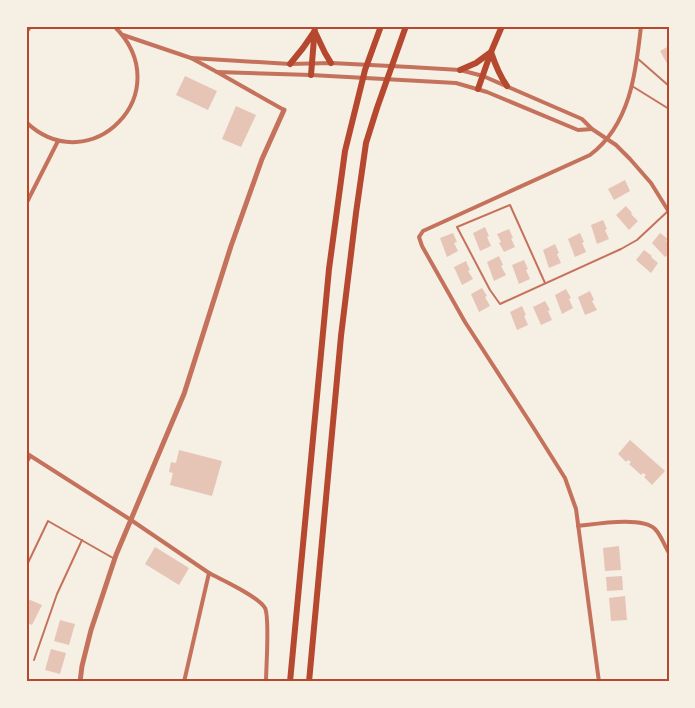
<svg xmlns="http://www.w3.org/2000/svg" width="695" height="708" font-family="Inter,sans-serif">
  <rect width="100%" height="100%" fill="#f6efe4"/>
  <g fill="#e6c5b7">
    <path d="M669,46V67L660,51Z"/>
    <path d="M185,76L217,91L208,110L176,95Z"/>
    <path d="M236,106L256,115L241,147L222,139Z"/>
    <path d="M625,180L630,191L614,200L608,189Z"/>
    <path d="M626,206L632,213L631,214L638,221L629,230L616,215Z"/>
    <path d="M603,220L607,229L605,230L609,239L597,244L591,225Z"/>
    <path d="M485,227L489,236L487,237L491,246L480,251L473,233Z"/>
    <path d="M509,229L513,238H511L515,247L504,252L499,243L501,242L497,234Z"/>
    <path d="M453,233L457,242L454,243L458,251L447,257L440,238Z"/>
    <path d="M580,233L584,242L582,243L586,252L575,257L568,239Z"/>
    <path d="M660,233L668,239L666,241L669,243V253L665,257L652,243Z"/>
    <path d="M555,244L559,253L557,254L561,263L549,268L543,250Z"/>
    <path d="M644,250L652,256L651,257L658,263L651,273L636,260Z"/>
    <path d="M499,256L503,265L501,266L506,275L494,281L487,262Z"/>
    <path d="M524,260L528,269L526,270L530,279L519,284L512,265Z"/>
    <path d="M466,261L470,270L468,271L473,279L462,285L454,267Z"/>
    <path d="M482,288L487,296L485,297L490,306L479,312L471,294Z"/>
    <path d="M566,289L571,298L569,299L573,308L562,314L555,295Z"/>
    <path d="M590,291L594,300L592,301L597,310L585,315L578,297Z"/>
    <path d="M545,301L550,310L548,311L552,320L541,325L533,307Z"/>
    <path d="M522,306L526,315L524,316L528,325L517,330L510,312Z"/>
    <path d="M630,440L665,471L652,485L644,477L646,475L643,473L641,475L629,464L631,462L628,460L626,462L618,454Z"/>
    <path d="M179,450L222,461L212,496L170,485L173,473L169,472L171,462L176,463Z"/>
    <path d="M619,546L621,570L605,571L603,548Z"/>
    <path d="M155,547L189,568L179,585L145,564Z"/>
    <path d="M622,576L623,590L607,591L606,577Z"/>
    <path d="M625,596L627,620L611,621L609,598Z"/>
    <path d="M28,599L42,605L32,625L26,622V602Z"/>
    <path d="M60,620L75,624L69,645L54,641Z"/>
    <path d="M51,649L66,653L60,674L45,670Z"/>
  </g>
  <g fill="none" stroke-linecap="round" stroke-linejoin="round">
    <g stroke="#c5725c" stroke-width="2">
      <path d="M637,58L669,86"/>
      <path d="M632,86L669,109"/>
      <path d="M545,283L510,205L457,227L490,290L500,304L621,249L637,240L668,211"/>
      <path d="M26,567L48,521L113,558"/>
      <path d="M34,660L57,594L82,540"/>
    </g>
    <g stroke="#c5725c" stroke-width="4">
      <path d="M26,32L31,26"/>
      <path d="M123,35L191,58L217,72L284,110"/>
      <path d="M191,58L290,64L331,63L410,67L460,70L483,76L582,119L592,129L616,145L630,159L651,183L669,212"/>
      <path d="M217,72L311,75L456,83L487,92L578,130L592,129"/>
      <path d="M26,122C90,183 181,92 114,26"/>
      <path d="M26,204L58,141"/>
      <path d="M26,453L131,520L209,573L184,682"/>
      <path d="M26,463L30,456"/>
      <path d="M578,526C596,524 642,516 655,529C661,535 664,545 669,553"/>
      <path d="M209,573C222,580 258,596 265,608C270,618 266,667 266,682"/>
      <path d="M599,682L576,509L565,478L533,427L465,322L422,246L419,237L423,231L590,155C630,125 636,73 641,26"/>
    </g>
    <path stroke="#c5725c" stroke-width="5" d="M80,682L82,666L91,630L116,555L184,394L231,246L262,159L284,110"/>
    <g stroke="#b5482f" stroke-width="6">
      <path d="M315,32L325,53L331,63"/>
      <path d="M290,64L303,48L314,32"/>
      <path d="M460,70L476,63L491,52C495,64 499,75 507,86"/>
      <path d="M311,75L315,26"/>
      <path d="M478,89L491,52L502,26"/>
      <path d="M290,682L329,269L345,151L365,70L381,26"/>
      <path d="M309,682L341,336L356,213L366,143L377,108L406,26"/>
    </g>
  </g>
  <rect width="695" height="708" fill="none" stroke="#f6efe4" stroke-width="55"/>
  <rect x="28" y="28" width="640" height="652" fill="none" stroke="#b5482f" stroke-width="2"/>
</svg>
